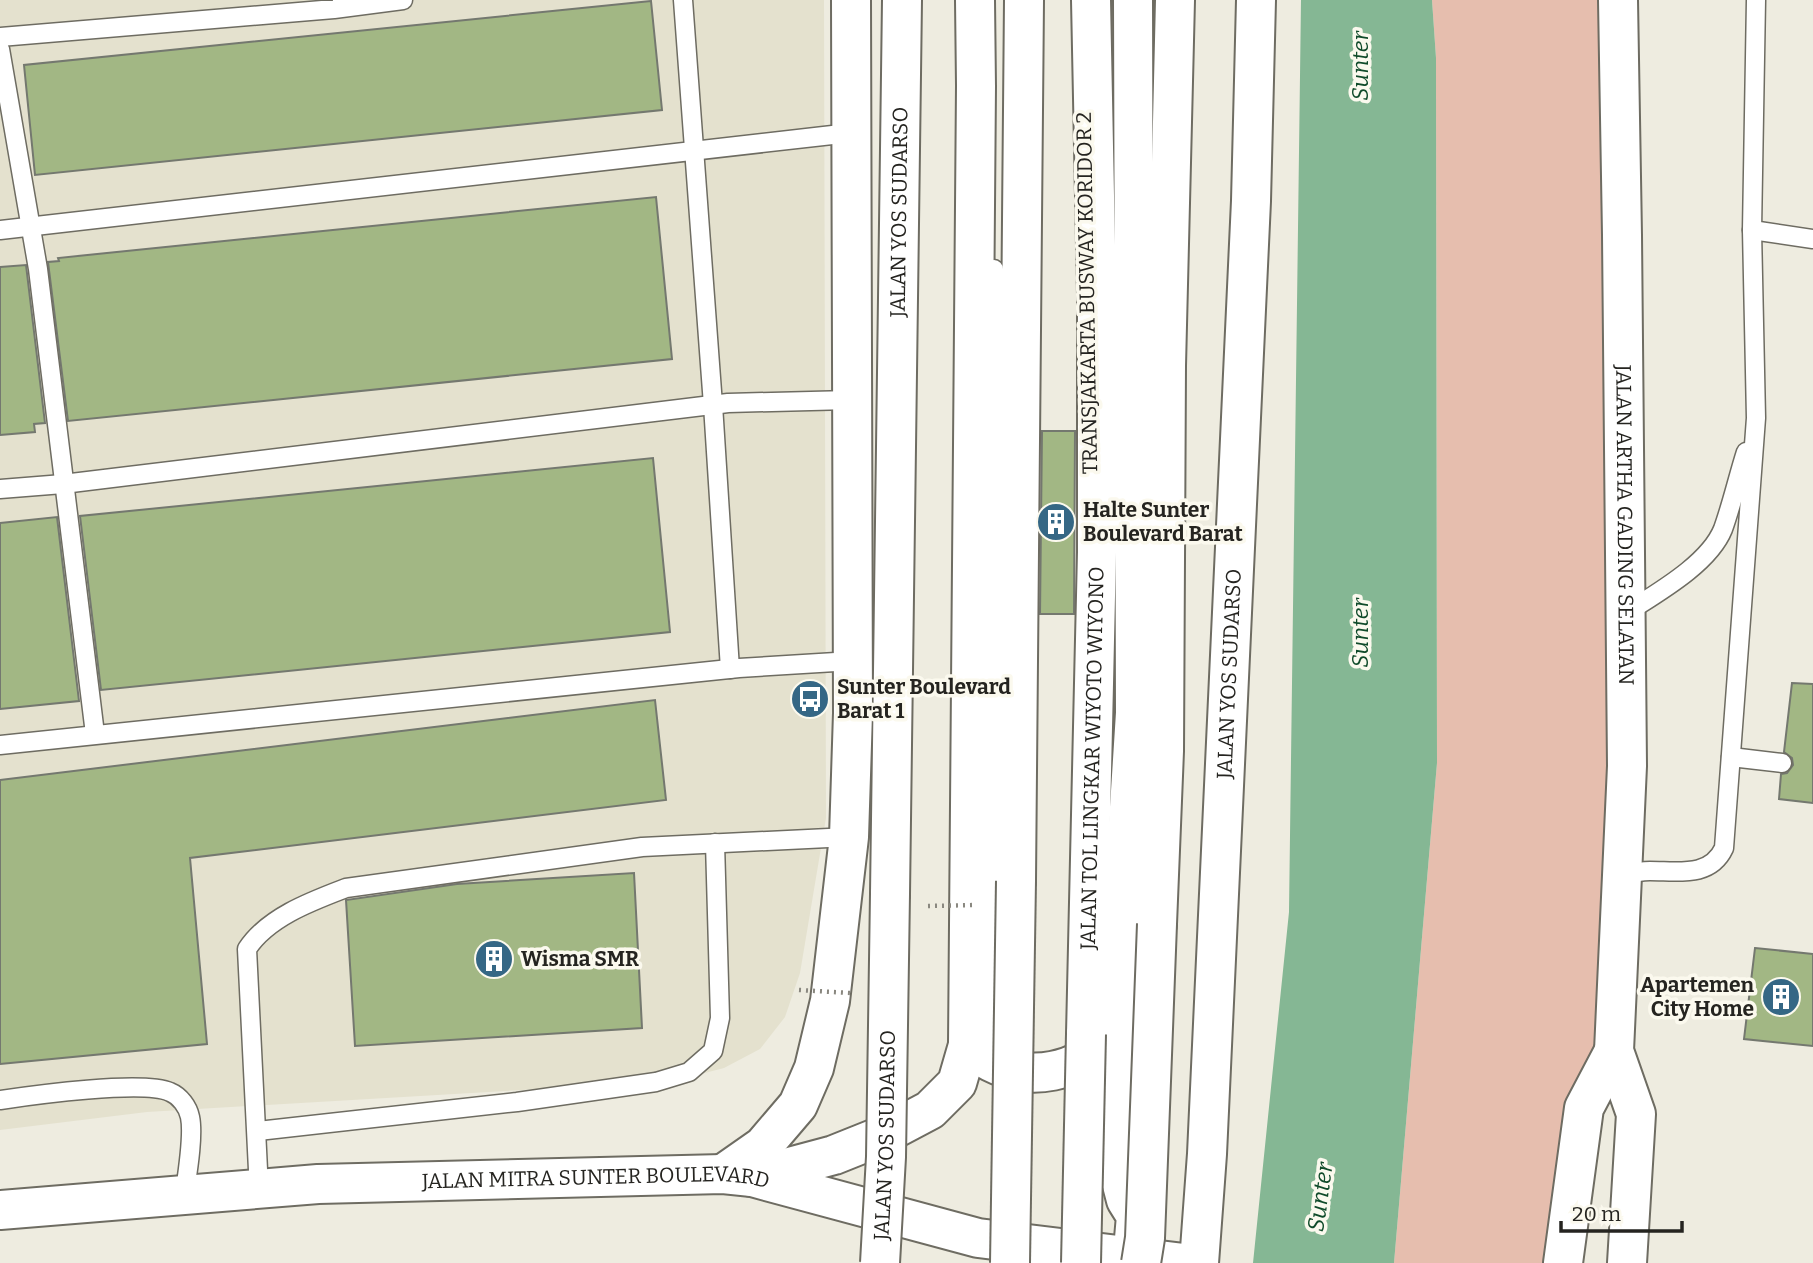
<svg xmlns="http://www.w3.org/2000/svg" width="1813" height="1263" font-family="Bitter,serif">
  <rect width="100%" height="100%" fill="#eeece0"/>
  <path fill="#e4e1ce" d="M0,0H824L826,818L800,973L785,1017L760,1049L724,1068L674,1081L147,1112L0,1130Z"/>
  <path fill="#e6beae" d="M1432,0H1616L1614,1051L1563,1263H1394L1437,763L1436,58Z"/>
  <path fill="#85b794" d="M1301,0H1432L1436,58L1437,763L1394,1263H1253L1289,912Z"/>
  <g fill="#a2b784" stroke="#74786f" stroke-width="2">
    <path d="M651,1L662,110L35,175L24,65Z"/>
    <path d="M656,197L672,359L68,421L48,262L59,261L58,258Z"/>
    <path d="M26,265L45,423L34,424L35,432L0,435V267Z"/>
    <path d="M1042,431H1075L1074,614H1040Z"/>
    <path d="M653,458L670,632L101,690L80,516Z"/>
    <path d="M57,517L79,701L0,709V523Z"/>
    <path d="M1792,683L1813,684V803L1779,799L1781,774L1787,773L1793,765L1792,758L1784,752Z"/>
    <path d="M655,700L666,800L190,858L207,1044L0,1064V780Z"/>
    <path d="M634,873L642,1028L355,1046L346,900L457,884Z"/>
    <path d="M1755,948L1813,954V1046L1744,1039Z"/>
  </g>
  <g fill="none" stroke-linecap="round" stroke-linejoin="round">
    <defs>
      <g id="service">
        <path d="M683,0L713,405L730,669"/>
        <path d="M0,37L334,9L403,0"/>
        <path d="M0,49L38,269L95,734"/>
        <path d="M0,230L850,133"/>
        <path d="M1752,230L1813,239"/>
        <path d="M994,269V757L989,1027L1004,1050L1010,1052"/>
        <path d="M0,489L63,484L728,403L850,400"/>
        <path d="M1626,613C1657,593 1709,564 1723,529C1732,504 1738,477 1746,452"/>
        <path d="M0,745L739,668L852,661"/>
        <path d="M1731,757L1782,763"/>
        <path d="M1622,875C1631,873 1640,871 1650,871C1678,871 1710,878 1724,848L1756,418L1752,230L1756,0"/>
        <path d="M0,1100C34,1095 143,1080 170,1092C180,1096 188,1107 190,1117C194,1136 187,1176 184,1197"/>
        <path d="M258,1131L517,1102L656,1082L689,1072L713,1051L720,1018L715,843"/>
        <path d="M259,1190L247,949C268,917 312,901 346,888L642,847L849,837"/>
      </g>
      <g id="tertiary">
        <path id="s1" d="M1618,0L1622,235L1627,766L1614,1051L1636,1114L1627,1263"/>
        <path d="M1563,1263L1584,1108L1614,1051"/>
      </g>
      <g id="secondary">
        <path id="s2" d="M0,1210L318,1184L723,1174L752,1177L978,1238L1184,1263"/>
      </g>
      <g id="trunk">
        <path id="s3" d="M890,894L902,0"/>
        <path d="M968,1045C975,1051 983,1058 991,1062C1032,1083 1076,1071 1109,1042"/>
        <path d="M723,1174L763,1146L798,1105L814,1068L830,1001L849,837L853,713L851,0"/>
        <path d="M752,1177L834,1155L879,1137L930,1110L957,1083L968,1045L976,86L975,0"/>
        <path d="M1133,1250L1136,1216L1126,1200L1120,1177L1112,1075L1135,713L1133,0"/>
        <path id="s4" d="M1199,1263L1207,1154L1251,201L1256,0"/>
      </g>
      <g id="motorway">
        <path d="M1016,881L1024,0"/>
        <path d="M1157,924L1164,751L1166,366L1175,0"/>
        <path id="s5" d="M1086,1034L1097,552V294L1091,0"/>
      </g>
    </defs>
    <use href="#service" stroke="#6e6c62" stroke-width="21"/>
    <use href="#tertiary" stroke="#6e6c62" stroke-width="42"/>
    <use href="#secondary" stroke="#6e6c62" stroke-width="42"/>
    <use href="#trunk" stroke="#6e6c62" stroke-width="42"/>
    <use href="#motorway" stroke="#6e6c62" stroke-width="42"/>
    <use href="#service" stroke="#fff" stroke-width="18"/>
    <use href="#tertiary" stroke="#fff" stroke-width="38"/>
    <use href="#secondary" stroke="#fff" stroke-width="38"/>
    <use href="#trunk" stroke="#fff" stroke-width="38"/>
    <use href="#motorway" stroke="#fff" stroke-width="38"/>
    <defs>
      <g id="trunk-bridge">
        <path id="s6" d="M880,1263L886,1157L890,894"/>
      </g>
      <g id="motorway-bridge">
        <path d="M1010,1263L1016,881"/>
        <path d="M1081,1263L1086,1034"/>
        <path d="M1141,1263L1145,1238L1157,924"/>
      </g>
    </defs>
    <use href="#trunk-bridge" stroke="#6e6c62" stroke-width="42" stroke-linecap="butt"/>
    <use href="#motorway-bridge" stroke="#6e6c62" stroke-width="42" stroke-linecap="butt"/>
    <g stroke="#89877f" stroke-width="4.5" stroke-dasharray="2 5" stroke-linecap="butt">
      <path d="M928,906L976,905"/>
      <path d="M799,990L850,993"/>
    </g>
    <use href="#trunk-bridge" stroke="#fff" stroke-width="38"/>
    <use href="#motorway-bridge" stroke="#fff" stroke-width="38"/>
  </g>
  <defs>
    <symbol id="building-disc" viewBox="-11 -11 22 22"><circle r="9.5" fill="#356785" stroke="#fbf9ee"/><path d="M-4-6H4V6H1V3H-1V6H-4ZM-2.5-4.3h1.7v1.8h-1.7ZM.8-4.3h1.7v1.8H.8ZM-2.5-1h1.7V.8h-1.7ZM.8-1h1.7V.8H.8Z" fill="#fff"/></symbol>
    <symbol id="bus-disc" viewBox="-11 -11 22 22"><circle r="9.5" fill="#356785" stroke="#fbf9ee"/><path d="M-5-6H5V4H4V6H2V4H-2V6H-4V4H-5ZM-3.5-4V0h7V-4ZM-3.5 1.2v1.5H-2V1.2ZM2 1.2v1.5H3.5V1.2Z" fill="#fff"/></symbol>
  </defs>
  <g fill-rule="evenodd">
    <use href="#building-disc" x="1034" y="500" width="44" height="44"/>
    <use href="#bus-disc" x="788" y="677" width="44" height="44"/>
    <use href="#building-disc" x="472" y="937" width="44" height="44"/>
    <use href="#building-disc" x="1759" y="975" width="44" height="44"/>
  </g>
  <g text-anchor="middle" dominant-baseline="central" stroke-width="7" stroke-linejoin="round" paint-order="stroke">
    <g font-size="21" fill="#252420" stroke="#fbf9ee">
      <text stroke="none"><textPath href="#s3" startOffset="682">JALAN YOS SUDARSO</textPath></text>
      <text transform="translate(1087 293) rotate(-91)">TRANSJAKARTA BUSWAY KORIDOR 2</text>
      <text stroke="none"><textPath href="#s1" startOffset="525">JALAN ARTHA GADING SELATAN</textPath></text>
      <text stroke="none"><textPath href="#s4" startOffset="590">JALAN YOS SUDARSO</textPath></text>
      <text stroke="none"><textPath href="#s5" startOffset="276">JALAN TOL LINGKAR WIYOTO WIYONO</textPath></text>
      <text stroke="none"><textPath href="#s6" startOffset="128">JALAN YOS SUDARSO</textPath></text>
      <text stroke="none"><textPath href="#s2" startOffset="597">JALAN MITRA SUNTER BOULEVARD</textPath></text>
    </g>
    <g font-size="21" font-weight="bold" fill="#252420" stroke="#fbf9ee" text-anchor="start">
      <text x="1083" y="510">Halte Sunter<tspan x="1083" dy="24">Boulevard Barat</tspan></text>
      <text x="837" y="687">Sunter Boulevard<tspan x="837" dy="24">Barat 1</tspan></text>
      <text x="521" y="959">Wisma SMR</text>
      <text x="1754" y="985" text-anchor="end">Apartemen<tspan x="1754" dy="24">City Home</tspan></text>
    </g>
    <g font-size="23" font-style="italic" fill="#0f4a29" stroke="#fbf9ee">
      <text transform="translate(1360 66) rotate(-90)">Sunter</text>
      <text transform="translate(1360 633) rotate(-90)">Sunter</text>
      <text transform="translate(1320 1197) rotate(-82)">Sunter</text>
    </g>
  </g>
  <path d="M1561 1221v10h121v-10" fill="none" stroke="#252420" stroke-width="3.5"/>
  <text x="1572" y="1221" font-size="21" fill="#252420" stroke="#fbf9ee" stroke-width="5" paint-order="stroke">20 m</text>
</svg>
